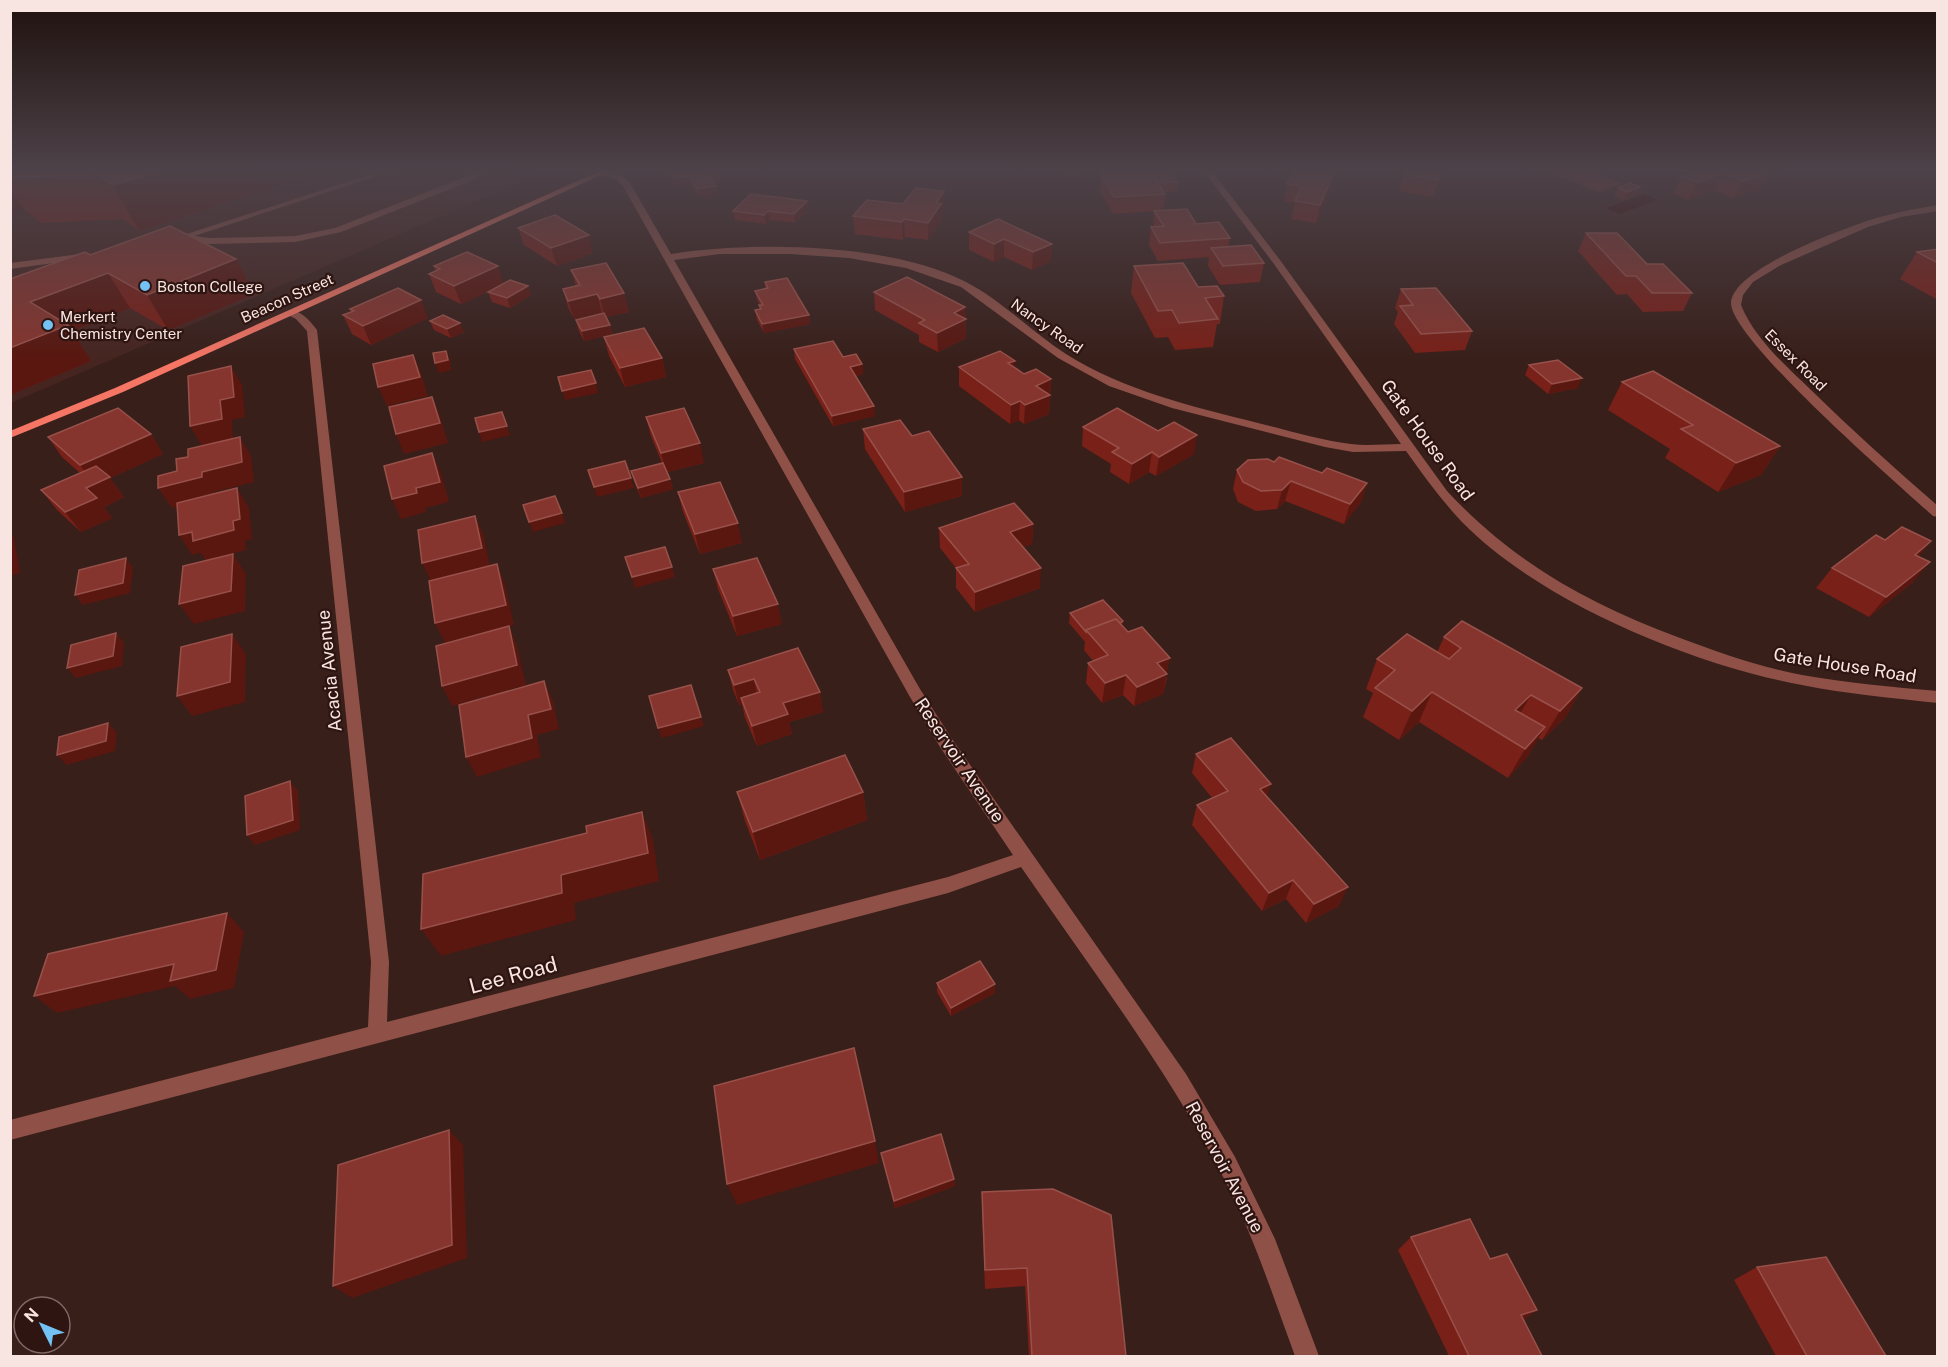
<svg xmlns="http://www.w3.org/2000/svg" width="1948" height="1367" font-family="'Public Sans',sans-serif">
  <rect width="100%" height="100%" fill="#381f1a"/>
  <path fill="#462520" d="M11,170H548L11,403Z"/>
  <path fill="#842e24" d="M1545,170H1587L1622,184L1599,192Z"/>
  <path fill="#310201" d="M1645,194L1658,200L1619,214L1606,208Z"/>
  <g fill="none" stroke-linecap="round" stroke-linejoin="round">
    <path fill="#8f5147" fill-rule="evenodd" d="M475,170H483L476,179L341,232L295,242L209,244L177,237L182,234L209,238L295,236L335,228L470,175Z"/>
    <g fill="#8f5147" fill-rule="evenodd">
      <path d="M384,170H395L170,244L162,242Z"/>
      <path d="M600,170L623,176L630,183L671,254C753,241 892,243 966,282C1001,300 1033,333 1066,354C1125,391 1191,406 1258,423C1288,430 1319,440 1351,444C1367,446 1385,444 1401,444L1274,264L1203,170H1211L1280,260L1447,491C1514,563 1589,604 1680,638C1720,653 1760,667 1802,675C1847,683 1892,687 1938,691V703C1892,698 1847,694 1802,685C1693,665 1540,602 1462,522C1441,500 1424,476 1406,451L1353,452L1325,447L1172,408L1109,386L1058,358L961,287L906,268L849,258L790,254H720L674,260L920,689L952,739L1186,1074L1235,1157L1275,1239L1319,1356H1295C1272,1294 1252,1230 1220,1171C1164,1064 1089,966 1021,867L948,893L10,1140V1120L368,1027L371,962L307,331L296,319L288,315V311C301,309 310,321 317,330L389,962L387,1022L948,877L1013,855L940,747L910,697L623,186L617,180L600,174Z"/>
      <path d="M1938,205V211L1901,217L1868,227L1781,265L1753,282L1743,295L1741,305C1755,339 1785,365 1811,390C1852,430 1894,468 1938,506V517L1933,516C1900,486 1731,340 1731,303C1732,268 1849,226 1880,217C1899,212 1918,208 1938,205Z"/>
      <path d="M88,253L93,256L91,258L10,269V263Z"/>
    </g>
    <path fill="#f67665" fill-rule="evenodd" d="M602,170H612L123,392L10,438V431L115,388Z"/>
  </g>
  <g fill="#792018">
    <path d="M10,170H327L139,231L124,219L41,223L23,208L10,212Z"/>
    <path d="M669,170L721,180L713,181L717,195L699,198L691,184L675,187L670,177Z"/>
    <path d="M1064,170H1079L1078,175L1066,176Z"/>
    <path d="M1442,170L1433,197L1399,191L1404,174Z"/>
    <path d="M1774,170L1765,187L1734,198L1715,190L1688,200L1673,193L1681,176Z"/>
    <path d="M1151,172L1178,182L1177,191L1164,192L1165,194L1163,211L1230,238L1228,247L1264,263L1260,282L1220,285L1208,266L1209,257L1158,261L1149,245L1151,227H1153L1154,211L1113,214L1100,191L1101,174Z"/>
    <path d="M1287,184L1332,185L1316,223L1291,219L1295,203L1284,201Z"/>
    <path d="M1640,187L1636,196L1624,200L1614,196L1618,188Z"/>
    <path d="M807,201L808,210L795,223L770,220L766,224L735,220L733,211Z"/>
    <path d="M903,204L945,208L941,213L942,221L928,240L905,237L903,240L855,234L853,216Z"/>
    <path d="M518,228L593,253L557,266L524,245Z"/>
    <path d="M969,232L1052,244L1051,261L1032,270L1004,257L994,262L969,250Z"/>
    <path d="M1586,233L1647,264L1692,293L1683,311L1643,312L1627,294L1617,295L1578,251Z"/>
    <path d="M1938,248V300L1900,279L1917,252L1936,250Z"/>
    <path d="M90,255L236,259L254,294L168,330L130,308L72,331L91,361L10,395V279Z"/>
    <path d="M434,266L504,283L528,286L531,295L510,308L492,302L488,292L496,288L461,304L436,292L429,274L435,271Z"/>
    <path d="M1134,266L1224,296L1220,324H1217L1213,347L1175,350L1168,337L1155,338L1131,293Z"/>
    <path d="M571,270L624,293L629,312L606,317L613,334L584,341L578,329L576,320L602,314V313L574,319L568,307L563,289L576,286Z"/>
    <path d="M765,282L809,315L810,324L764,333L757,320L755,310L760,309V305L757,300L755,291L765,289Z"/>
    <path d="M1401,289L1472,331L1465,350L1415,353L1394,324L1398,312L1395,308Z"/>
    <path d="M874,292L965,307L966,338L938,352L919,342V335L875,310Z"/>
    <path d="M350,309L428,318L371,345L352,334L343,315L351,312Z"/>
    <path d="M430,321L464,332L451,338L434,330Z"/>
    <path d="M604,337L662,358L666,377L625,387L609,356Z"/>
    <path d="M794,349L843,357L862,364L863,374L855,376L875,416L833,426L795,359Z"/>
    <path d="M1529,365L1578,388L1548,394L1525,375Z"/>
    <path d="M959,367L1014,368L1024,374L1051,379L1049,414L1024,424L1019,420L1010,424L959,386Z"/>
    <path d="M1622,382L1780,446L1761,475L1718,492L1665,458L1670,449L1608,410Z"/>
    <path d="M646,417L704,463L667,472L670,479L673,489L641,498L634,481L631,471L662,463L651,436Z"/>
    <path d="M1083,427L1194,454L1156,476L1149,472L1129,484L1110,472L1111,464L1082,446Z"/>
    <path d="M863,429L912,436L962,496L905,512L865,449Z"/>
    <path d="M151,434L163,454L110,478L124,497L104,507L112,518L81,532L57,510L41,490L80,473L62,457L48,437Z"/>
    <path d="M1274,462L1367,483L1361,502L1344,524L1285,501L1277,509L1256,511L1238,502L1233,489L1237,470Z"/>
    <path d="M678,492L742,543L700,554L683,512Z"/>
    <path d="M1033,524L1032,544L1023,547L1040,588L975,612L956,588V568L940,548L939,528Z"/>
    <path d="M1885,540L1931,541L1918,557L1913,582L1869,617L1816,588L1832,568Z"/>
    <path d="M713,569L782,624L737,636L718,589Z"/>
    <path d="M1070,613L1123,621L1122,626L1167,678L1163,694L1134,706L1123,695L1102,703L1086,683L1088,663L1093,661L1084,650L1085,642L1069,623Z"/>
    <path d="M1444,637L1582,688L1565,718L1542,740L1538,738L1528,756L1508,778L1419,722L1399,740L1363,717L1373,693L1366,689L1377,659L1437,652Z"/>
    <path d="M728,670L820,692L823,712L789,722L792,734L757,746L745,718L742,704L739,705L733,690Z"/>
    <path d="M1196,754L1267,797L1339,906L1306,923L1286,899L1262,911L1192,825L1197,805L1212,798L1192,773Z"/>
    <path d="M737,792H863L867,820L760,860L745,821Z"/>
    <path d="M937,983L995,984V993L951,1016L937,992Z"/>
    <path d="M881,1153L954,1179L955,1186L895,1208Z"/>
    <path d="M982,1192L1126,1356H1029L1025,1286L985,1289L982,1212Z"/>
    <path d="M1411,1237L1490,1259L1537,1310L1523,1320L1542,1356H1449L1398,1250Z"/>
    <path d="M1757,1267L1886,1356H1776L1734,1280Z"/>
  </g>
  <g fill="#591710">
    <path d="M164,170H327L139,231L113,185Z"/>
    <path d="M1336,170L1332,185L1316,223L1320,205Z"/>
    <path d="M1774,170L1765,187L1734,198L1743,181Z"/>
    <path d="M720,171L721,180L710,182L708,173Z"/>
    <path d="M1723,173L1715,190L1688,200L1697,182Z"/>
    <path d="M690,176L691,184L675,187L674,178Z"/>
    <path d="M716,186L717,195L699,198L697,189Z"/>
    <path d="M1640,187L1636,196L1624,200L1627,192Z"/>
    <path d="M10,188L23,208L10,212Z"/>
    <path d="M944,191L945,208L941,213L942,221L928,240V223L936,203Z"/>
    <path d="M807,201L808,210L795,223L794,214Z"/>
    <path d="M768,211L770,220L766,224L764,215Z"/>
    <path d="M904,219L905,237L903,240L902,222Z"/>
    <path d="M589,235L593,253L557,266L551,248Z"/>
    <path d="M1004,239V257L994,262V244Z"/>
    <path d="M1052,244L1051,261L1032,270L1033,252Z"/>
    <path d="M236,259L254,294L168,330L147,295Z"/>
    <path d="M498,266L504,284L461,304L454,286Z"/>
    <path d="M108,273L130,308L72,331L91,361L10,395V348L30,302Z"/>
    <path d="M528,286L531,295L510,308L507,298Z"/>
    <path d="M624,293L629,312L605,317L600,299Z"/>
    <path d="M597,294L602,313L574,319L568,301Z"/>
    <path d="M421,300L428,318L371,345L363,326Z"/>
    <path d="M965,307L966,338L938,352L937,333L954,313Z"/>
    <path d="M809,315L810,324L764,333L762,324Z"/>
    <path d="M460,323L464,332L451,338L447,329Z"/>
    <path d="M610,325L613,334L584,341L582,331Z"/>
    <path d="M446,351L450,360L451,370L439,373L435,363Z"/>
    <path d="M413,355L421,374L428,396L387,406L378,387Z"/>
    <path d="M662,358L666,377L625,387L620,368Z"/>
    <path d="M1015,361L1014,380L1008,363Z"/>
    <path d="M862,364L863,374L851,377L850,367Z"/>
    <path d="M231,366L242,385L245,417L232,420L233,438L202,446L190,426L220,400Z"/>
    <path d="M1582,378L1578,388L1548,394L1552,384Z"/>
    <path d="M1051,379L1049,414L1024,424L1025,405L1036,386Z"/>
    <path d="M596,383L598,393L565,400L562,391Z"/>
    <path d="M432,397L440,416L448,443L404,454L396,434Z"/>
    <path d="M1020,401L1019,420L1010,424L1011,405Z"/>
    <path d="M874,406L875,416L833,426L832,416Z"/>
    <path d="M502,412L510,435L482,442L479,432Z"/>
    <path d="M151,434L163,454L110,478L124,497L104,507L112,518L81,532L65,512L86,488L94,485L80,465Z"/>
    <path d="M1197,435L1194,454L1156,476L1159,457Z"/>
    <path d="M240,437L251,456L254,482L214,492V497L172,508L158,488L202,472Z"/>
    <path d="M700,443L704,463L666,472L661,453Z"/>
    <path d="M1780,446L1761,475L1718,492L1736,463Z"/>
    <path d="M1152,452L1149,472L1129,484L1132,464Z"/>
    <path d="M432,453L441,473L449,502L425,508L426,512L401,519L392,499L416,488Z"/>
    <path d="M962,477V496L905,512L904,492Z"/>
    <path d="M631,478L634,488L597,497L594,487Z"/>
    <path d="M670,479L673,489L641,498L638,488Z"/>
    <path d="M1291,481L1285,501L1277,509L1282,490Z"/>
    <path d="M1367,483L1361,502L1344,524L1350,504Z"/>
    <path d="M237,488L249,508L252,539L245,541L246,550L206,561L201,553L192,555L179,535Z"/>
    <path d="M562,513L565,523L533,532L529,522Z"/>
    <path d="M475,516L484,536L490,568L432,583L422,563Z"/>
    <path d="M738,523L742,543L700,554L695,534Z"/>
    <path d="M1033,524L1032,544L1009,552L1010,532Z"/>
    <path d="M10,534L14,538L20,573L10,576Z"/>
    <path d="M1931,541L1915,561V555Z"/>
    <path d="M233,554L246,574L245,611L194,624L179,604Z"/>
    <path d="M126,558L133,568L130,593L83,605L75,595Z"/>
    <path d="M1930,562L1913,582L1869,617L1886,597Z"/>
    <path d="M497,564L505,584L514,625L445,643L435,623Z"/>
    <path d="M672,567L675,577L635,588L632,577Z"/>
    <path d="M1041,568L1040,588L975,612V592Z"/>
    <path d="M778,604L782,624L737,636L733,616Z"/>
    <path d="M509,626L517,646L526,685L452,706L442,686Z"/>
    <path d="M116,633L124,643L122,666L76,678L67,668Z"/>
    <path d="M232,634L246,654L245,702L192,716L177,696Z"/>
    <path d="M1170,658L1163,694L1134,706L1137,687L1157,663Z"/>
    <path d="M1126,675L1123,695L1102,703L1105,683Z"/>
    <path d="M754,679L758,699L741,698L742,704L739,705L734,685Z"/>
    <path d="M544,681L553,701L559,729L537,735L541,757L477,777L466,757L528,715Z"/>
    <path d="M1582,688L1565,718L1542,740L1560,711Z"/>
    <path d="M820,692L823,712L789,722L792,734L757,746L752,726L783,703Z"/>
    <path d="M1432,692L1419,722L1399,740L1412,711Z"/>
    <path d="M1531,695L1514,724L1515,710Z"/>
    <path d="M701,717L704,726L662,738L658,728Z"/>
    <path d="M108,723L117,733L115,751L67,765L57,755Z"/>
    <path d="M1545,727L1528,756L1508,778L1525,749Z"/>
    <path d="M290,781L298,791L300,830L255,845L247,835Z"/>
    <path d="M1271,784L1265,803L1260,789Z"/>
    <path d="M863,792L867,820L760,860L753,832Z"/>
    <path d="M642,812L653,840L659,881L574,903L576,920L441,956L421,929L561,875Z"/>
    <path d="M1293,880L1286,899L1262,911L1269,893Z"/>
    <path d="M1348,887L1339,906L1306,923L1314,904Z"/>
    <path d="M227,913L244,932L234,988L190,999L175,986L57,1013L34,996Z"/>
    <path d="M995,984V993L951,1016V1008Z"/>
    <path d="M449,1130L463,1145L467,1258L352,1298L333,1286Z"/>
    <path d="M875,1141L879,1163L737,1205L727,1184Z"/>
    <path d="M954,1179L955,1186L895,1208L894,1201Z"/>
    <path d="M1537,1310L1520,1322L1521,1315Z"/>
  </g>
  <g fill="#86352e" stroke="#98514a" stroke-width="1.5">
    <path d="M10,170H164L113,185L98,174L12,178L10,176Z"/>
    <path d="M669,170H718L720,171L708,173L716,186L697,189L690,176L674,178Z"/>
    <path d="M1294,170L1305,171V170H1335L1320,205L1295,201L1302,186L1287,184Z"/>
    <path d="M1405,170H1441L1438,180L1404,174Z"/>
    <path d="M1701,170H1774L1743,181L1723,173L1697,182L1681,176Z"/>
    <path d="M1150,171L1165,194L1114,197L1101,174Z"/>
    <path d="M1170,171L1178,182L1158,183L1151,172Z"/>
    <path d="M1630,183L1640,187L1627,192L1618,188Z"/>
    <path d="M916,188L944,191L936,203L941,204L928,223L904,219L902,222L853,216L867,200L903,204Z"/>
    <path d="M751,194L807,201L794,214L768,211L764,215L733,211Z"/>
    <path d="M1187,209L1196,224L1219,222L1230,238L1160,243L1151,227L1164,226L1154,211Z"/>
    <path d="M555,215L589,235L551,248L518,228Z"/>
    <path d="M998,219L1052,244L1033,252L1004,239L994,244L969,232Z"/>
    <path d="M170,226L236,259L147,295L108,273L30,302L68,325L10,348V279L85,252L90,255Z"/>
    <path d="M1586,233H1617L1647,264H1663L1692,293H1652L1636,276H1626Z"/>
    <path d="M1251,245L1264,263L1223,266L1211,248Z"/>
    <path d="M1938,249V263L1917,252Z"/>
    <path d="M467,252L498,266L454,286L429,274L440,269L434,266Z"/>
    <path d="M606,263L624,293L600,299L597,294L568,301L563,289L580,285L571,270Z"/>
    <path d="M1183,263L1198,287L1217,286L1224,296L1205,298L1218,319L1179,323L1172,310L1158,311L1134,266Z"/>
    <path d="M907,277L965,307L954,313L966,319L937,333L919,323L925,320L874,292Z"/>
    <path d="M787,278L809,315L762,324L755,310L761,309L759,305H763L755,291L768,288L765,282Z"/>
    <path d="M510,280L528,286L507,298L488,292Z"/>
    <path d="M398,288L421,300L363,326L343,315L354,311L350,309Z"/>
    <path d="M1436,288L1472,331L1421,334L1400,306L1413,305L1401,289Z"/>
    <path d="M604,313L610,325L582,331L576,320Z"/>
    <path d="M443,315L460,323L447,329L430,321Z"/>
    <path d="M644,328L662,358L620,368L604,337Z"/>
    <path d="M833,341L843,357L856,354L862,364L850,367L874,406L832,416L794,349Z"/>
    <path d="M446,351L448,360L435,363L433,353Z"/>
    <path d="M1000,351L1015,361L1008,363L1024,374L1036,369L1051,379L1036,386L1050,395L1025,405L1020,401L1011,405L959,367Z"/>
    <path d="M413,355L420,377L378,387L373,364Z"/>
    <path d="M1558,360L1582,378L1552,384L1529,365Z"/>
    <path d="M231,366L234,397L220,400L222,419L190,426L188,376Z"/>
    <path d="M591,370L596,383L562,391L558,377Z"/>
    <path d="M1653,371L1780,446L1736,463L1681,429L1693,425L1622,382Z"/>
    <path d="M432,397L440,423L396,434L389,407Z"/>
    <path d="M118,408L151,434L80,465L48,437Z"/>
    <path d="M684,408L700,443L661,453L646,417Z"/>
    <path d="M1117,408L1158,431L1174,422L1197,435L1159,457L1152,452L1132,464L1112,452L1119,448L1083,427Z"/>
    <path d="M502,412L507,426L479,432L475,418Z"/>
    <path d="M900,420L912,436L929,431L962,477L904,492L863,429Z"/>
    <path d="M240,437L242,462L202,472V477L158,488V476L177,471L176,459L188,457V449Z"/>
    <path d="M432,453L440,482L416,488L417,493L392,499L384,466Z"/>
    <path d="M1279,457L1322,473L1327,468L1367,483L1350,504L1291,481L1282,490L1261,491L1243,482L1237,470L1248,460L1268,459L1274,462Z"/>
    <path d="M625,461L631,478L594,487L588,470Z"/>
    <path d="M663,463L670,479L638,488L631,471Z"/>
    <path d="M96,466L110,477L86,488L97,498L65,512L41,490Z"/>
    <path d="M720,482L738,523L695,534L678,492Z"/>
    <path d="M237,488L240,519L233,521L234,530L193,541L192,532L179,535L177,503Z"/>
    <path d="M555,496L562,513L529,522L523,505Z"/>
    <path d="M1014,503L1033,524L1010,532L1041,568L975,592L956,568L969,564L939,528Z"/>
    <path d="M475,516L482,548L422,563L418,530Z"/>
    <path d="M1902,527L1931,541L1915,555L1930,562L1886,597L1832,568L1876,535L1885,540Z"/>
    <path d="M665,547L672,567L632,577L625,557Z"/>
    <path d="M233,554L231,591L179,604L183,566Z"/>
    <path d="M126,558L123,583L75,595L79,570Z"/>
    <path d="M757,558L778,604L733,616L713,569Z"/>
    <path d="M497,564L506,605L435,623L429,581Z"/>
    <path d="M1103,600L1123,621L1120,623L1116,619L1086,630V632L1070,613Z"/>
    <path d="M1116,619L1128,632L1142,627L1170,658L1157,663L1167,674L1137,687L1126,675L1105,683L1088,663L1108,655L1086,630Z"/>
    <path d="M1462,621L1582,688L1560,711L1531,695L1515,710L1545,727L1525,749L1432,692L1412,711L1375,688L1395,670L1377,659L1407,634L1449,659L1461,648L1444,637Z"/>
    <path d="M509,626L517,665L442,686L436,646Z"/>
    <path d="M116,633L113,656L67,668L71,645Z"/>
    <path d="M232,634L230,682L177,696L181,647Z"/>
    <path d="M798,648L820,692L783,703L788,714L752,726L741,698L760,692L754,679L734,685L728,670Z"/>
    <path d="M544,681L551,709L528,715L532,738L466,757L459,705Z"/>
    <path d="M691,685L701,717L658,728L649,696Z"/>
    <path d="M108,723L106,741L57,755L59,737Z"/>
    <path d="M1231,738L1271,784L1260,789L1348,887L1314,904L1293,880L1269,893L1197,805L1228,791L1196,754Z"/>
    <path d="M845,755L863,792L753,832L737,792Z"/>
    <path d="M290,781L293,820L247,835L245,796Z"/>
    <path d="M642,812L648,853L561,875L562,893L421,929L423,874L587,833L586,826Z"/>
    <path d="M227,913L216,970L170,981L174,964L34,996L48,954Z"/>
    <path d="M980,961L995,984L951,1008L937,983Z"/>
    <path d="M854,1048L875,1141L727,1184L714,1086Z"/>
    <path d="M449,1130L452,1245L333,1286L338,1165Z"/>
    <path d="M941,1134L954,1179L894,1201L881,1153Z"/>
    <path d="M1053,1189L1111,1215L1126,1356H1032L1027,1268L985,1270L982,1192Z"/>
    <path d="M1470,1219L1490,1259L1507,1254L1537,1310L1521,1315L1542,1356H1469L1411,1237Z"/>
    <path d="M1826,1257L1886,1356H1807L1757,1267Z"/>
  </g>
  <linearGradient id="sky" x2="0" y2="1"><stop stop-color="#1f110e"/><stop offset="0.47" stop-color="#4d4249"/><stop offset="1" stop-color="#4d4249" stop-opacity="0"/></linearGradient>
  <rect width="1948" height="361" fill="url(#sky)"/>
  <g fill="#73c1f5" stroke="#2e1511" stroke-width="2">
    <circle cx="145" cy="286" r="6"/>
    <circle cx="48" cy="325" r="6"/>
  </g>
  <g text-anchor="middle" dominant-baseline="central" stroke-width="4.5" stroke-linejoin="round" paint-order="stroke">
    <g font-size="15" fill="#f8e5e2" stroke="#2e1511" text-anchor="start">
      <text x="157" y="286">Boston College</text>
      <text x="60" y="316">Merkert<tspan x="60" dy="17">Chemistry Center</tspan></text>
    </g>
    <g font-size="15" fill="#f8e5e2" stroke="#2e1511">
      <text transform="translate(287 298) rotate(-24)">Beacon Street</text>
      <text transform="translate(1047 326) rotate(35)">Nancy Road</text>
      <text transform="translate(1796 360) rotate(45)">Essex Road</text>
    </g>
    <g font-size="18" fill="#f8e5e2" stroke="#2e1511">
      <text transform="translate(1428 440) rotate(54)">Gate House Road</text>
      <text transform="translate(1845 665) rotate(9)">Gate House Road</text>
      <text transform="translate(329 671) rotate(-96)">Acacia Avenue</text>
      <text transform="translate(960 760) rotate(56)">Reservoir Avenue</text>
      <text transform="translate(1225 1167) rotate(62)">Reservoir Avenue</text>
    </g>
    <g font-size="21" fill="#f8e5e2" stroke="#2e1511">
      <text transform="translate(513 975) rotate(-15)">Lee Road</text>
    </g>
  </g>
  <rect width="1948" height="1367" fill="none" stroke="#f8e5e2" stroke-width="24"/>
  <g transform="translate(42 1325) rotate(313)"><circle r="28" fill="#2e1511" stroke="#7f6865" stroke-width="1.5"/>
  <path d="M0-4.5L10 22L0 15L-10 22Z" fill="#73c1f5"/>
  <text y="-9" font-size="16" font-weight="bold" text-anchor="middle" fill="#f8e5e2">N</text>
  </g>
</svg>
